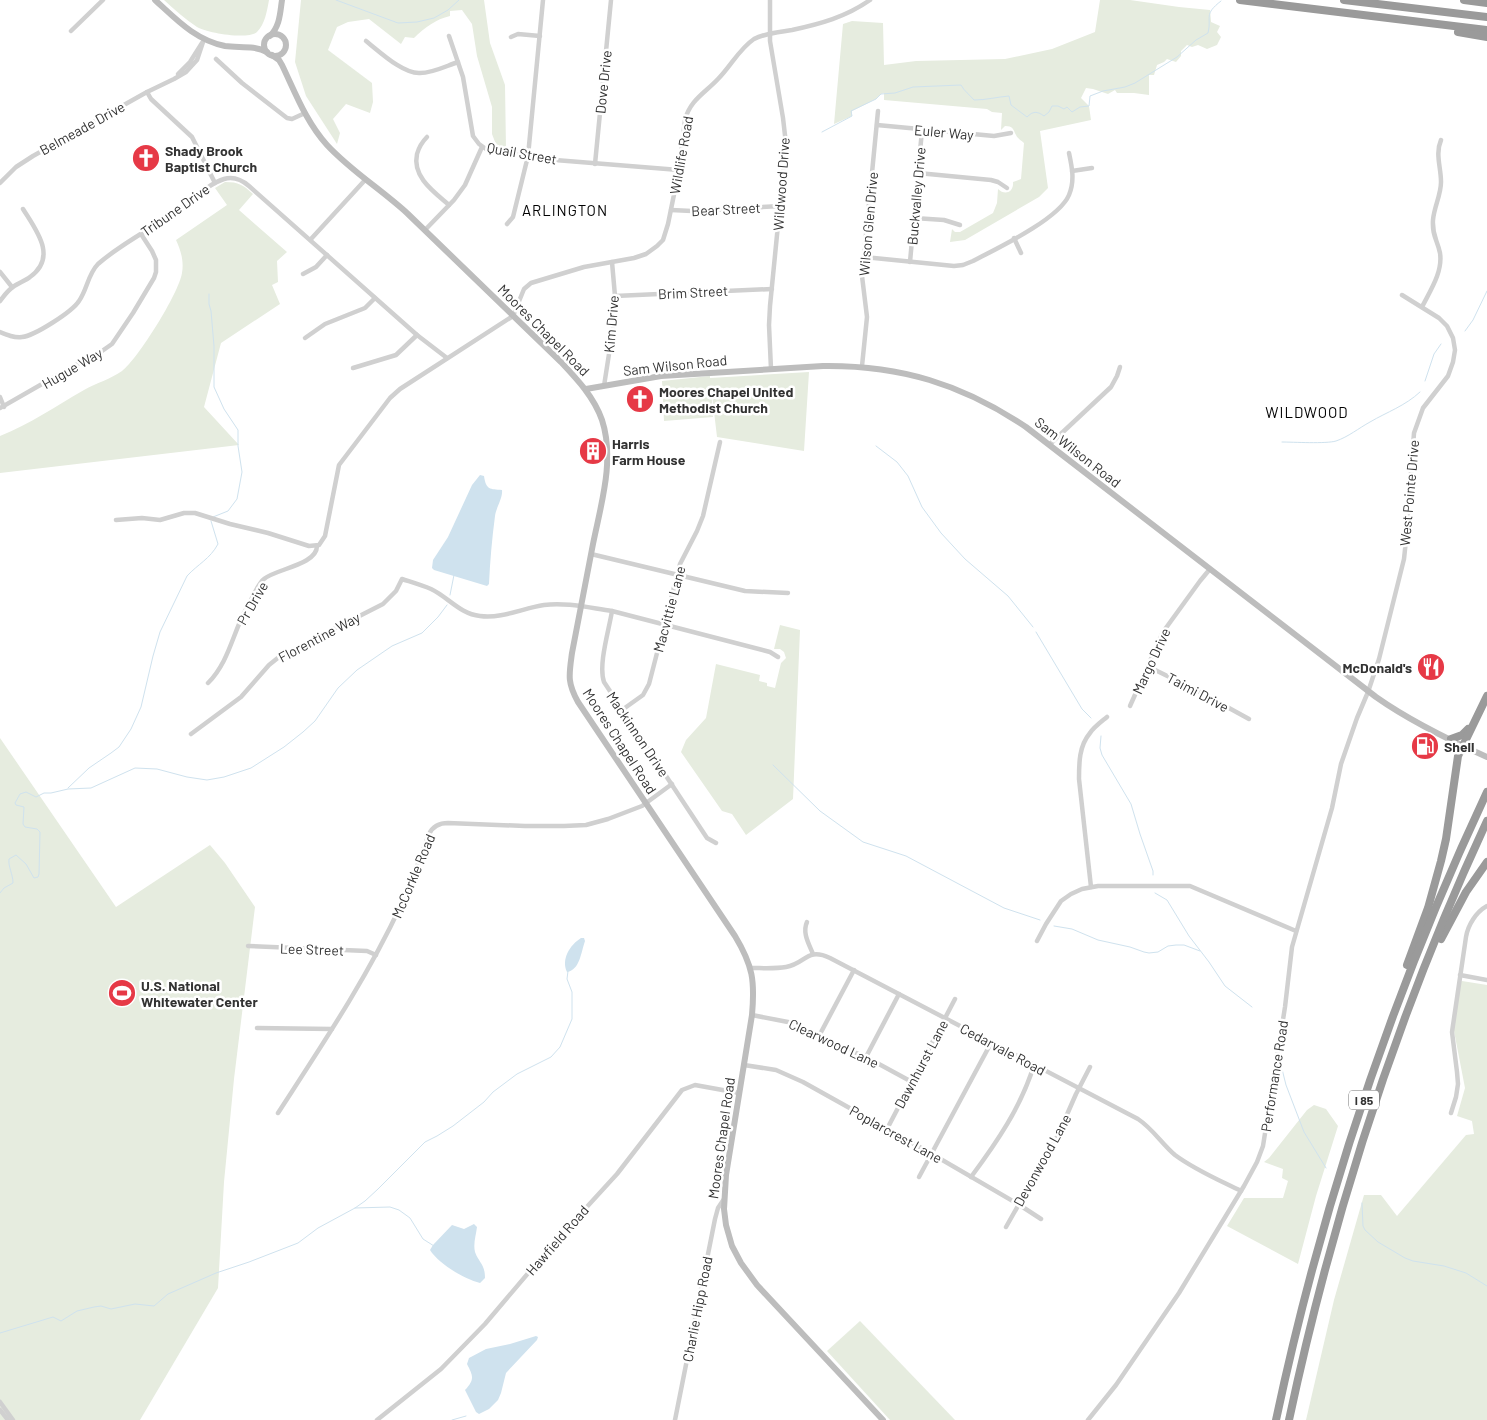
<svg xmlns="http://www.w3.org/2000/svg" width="1487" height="1420" font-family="Barlow,sans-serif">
  <rect width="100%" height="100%" fill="#fff"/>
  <g fill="#e6ecdf">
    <path d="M164,0H269C267,11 265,24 257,32C248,40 207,33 197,27C185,19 174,9 164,0Z"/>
    <path d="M301,0H484L490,43L505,85L506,149L497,147L492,134V107L477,56L472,24L462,10L450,11V16C436,19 424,28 414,38L405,37L401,44L369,19L348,22L337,27L328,50L372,83L373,102L370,113L346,104L333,119L340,133L337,144L306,96L295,62Z"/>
    <path d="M1100,0H1130L1179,7L1210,10L1211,22L1220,26L1217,32L1221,37L1217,45L1207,49L1198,45L1192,47L1187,45L1181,51V56L1176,62L1167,59L1164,62L1157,65L1154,75H1149V95L1134,93H1117L1115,90L1108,94L1093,89L1086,88L1081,98L1089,106L1091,120L1040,131L1048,188L1039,197L965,240L950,242L952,229L955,232H960L993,213L997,203L998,189C1005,196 1014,192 1013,182L1021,179L1024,143C1022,141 1017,138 1016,135C1013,129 1013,126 1005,126L1001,130L1002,113L992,112L987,109L884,100V93L881,94L876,99L852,111V116L834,124L843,24L852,21L883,23L884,65L916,61L1005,59L1052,49L1095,32Z"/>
    <path d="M225,182C239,182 243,185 253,194L239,210L287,252L277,261L278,282L272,285L280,304L221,343L204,407L239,445L0,473V436C30,424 56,406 84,390C96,383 111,379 122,371C138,359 179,293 182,273C184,261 181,251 176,240L227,205L215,188Z"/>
    <path d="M809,372L804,451L717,437L711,386L713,417L664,421L662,381L710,376V378Z"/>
    <path d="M780,625L800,630L793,799L746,835L732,814L722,811L681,752L686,740L706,718L716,664L760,675L759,681L767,683V686L775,688L781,663L786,658L784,652L780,649H774Z"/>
    <path d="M0,738L116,907L210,845L225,863L255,907L234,1079L224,1182L218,1288L140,1420H0Z"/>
    <path d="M1462,981L1487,985V1420H1306L1334,1300L1364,1195H1381L1397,1216L1466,1135L1474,1134L1472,1121L1457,1116L1465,1088L1453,1026L1460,982Z"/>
    <path d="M1314,1105L1326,1109L1338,1126L1316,1196L1298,1264L1227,1226L1244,1198H1283L1288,1181L1282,1178L1283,1169L1264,1162L1269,1158L1307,1110Z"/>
    <path d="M860,1321L955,1420H890L827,1351Z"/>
  </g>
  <g fill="#cfe2ee">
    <path d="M480,475L484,476C486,490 490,489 502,490C503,498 496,508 495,516C492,539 490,561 489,584L487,586L434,570L432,568L433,560L448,537L472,485Z"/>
    <path d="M581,938H584L585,941C581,952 580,970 567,972C561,959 570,945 581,938Z"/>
    <path d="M474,1224L477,1227C476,1235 473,1244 475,1252C479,1263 485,1264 485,1278L480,1283C464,1279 439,1264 430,1250L433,1245L452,1225L464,1229Z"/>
    <path d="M536,1336L538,1337L537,1340L506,1373L501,1393L498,1400L489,1409L479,1414L476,1412L465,1390C475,1379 473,1376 467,1364L469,1358L486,1349L510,1344Z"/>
  </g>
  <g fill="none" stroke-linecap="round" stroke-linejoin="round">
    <g stroke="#cfe2ee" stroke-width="1">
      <path d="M336,0L398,23L417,22L434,18L448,10L459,0"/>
      <path d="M822,132L852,116L851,111L876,99L881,94L895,93L913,87L961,85C964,91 970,95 974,100C986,100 997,97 1009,96L1011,105L1027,117C1033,111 1037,111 1044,116L1049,112L1052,106H1058L1064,109L1067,107L1072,112L1080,107L1089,106L1090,96L1103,91L1125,87L1135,83L1177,57L1196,40L1208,33C1212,16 1203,15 1221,1"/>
      <path d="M209,294V304L211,311L214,346V387L224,409L238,430V446L242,472L237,499L228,511L213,517"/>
      <path d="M1465,331L1473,320L1487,291"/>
      <path d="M1425,381L1434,354L1441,344"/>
      <path d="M1282,442C1293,442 1326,444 1336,441C1348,437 1359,428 1370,422C1387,412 1405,406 1420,392"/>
      <path d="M876,446L897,462L908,476L922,507L941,533L965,559L1008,596L1033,627"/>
      <path d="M450,595L454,575"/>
      <path d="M1036,632L1082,709L1091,718"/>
      <path d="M1101,736L1100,748L1102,755L1131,804L1140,834L1153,871V875"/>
      <path d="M773,765L820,811L863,842L906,856L1004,908L1040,920"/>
      <path d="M68,788L89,768L111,753L119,747L131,729L141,707L153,656L160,632L187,576C198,564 210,559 218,544L211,521"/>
      <path d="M0,893L4,888L13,883C13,874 8,867 9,859L16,855L26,864L34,878L38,877L39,874L40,832L37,829L25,827L23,824L24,807L16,805L15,803L20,794L26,792L36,797L44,793H51L68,789L91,788L135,768L157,769L187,777L207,780L224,777L251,768L284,747L303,732L315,721L338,688L357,670L392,646L422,633L438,617L447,605"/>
      <path d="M1155,893L1167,900L1189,936L1209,962L1225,986L1252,1007"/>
      <path d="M1054,926L1072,929L1098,940L1130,947L1144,952L1149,953L1158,952L1168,946L1176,945H1184L1200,951"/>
      <path d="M1282,1069L1286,1085L1304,1132L1326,1168"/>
      <path d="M1362,1203L1363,1226L1365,1230L1378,1242L1405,1258L1413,1261L1444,1266L1466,1273L1487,1286"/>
      <path d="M355,1208L390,1207L399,1210L410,1218L423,1239L434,1246"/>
      <path d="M0,1333L53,1317L61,1321L77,1311L94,1307L101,1306L111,1309L135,1304L154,1306L168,1294L216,1273L249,1262L298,1243L318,1228L355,1208L365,1201L378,1189L425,1142L437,1136L453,1126L484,1102L493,1092L517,1074L551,1057L560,1047L572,1019V992L567,979L568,971"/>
      <path d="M452,1420L466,1416"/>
    </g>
    <g stroke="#d0d0d0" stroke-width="4.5">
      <path d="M770,0V41L783,118L786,144L770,306L769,325L771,369"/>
      <path d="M71,31L103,0"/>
      <path d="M449,36L463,77L473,136L479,144L486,149L555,160L679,170"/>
      <path d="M511,37L518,34L540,36"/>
      <path d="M366,41C380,52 403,74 420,73C433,73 446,66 458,62"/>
      <path d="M216,59L242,83L287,118L292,119L305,113"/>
      <path d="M178,74L190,62L202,43"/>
      <path d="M147,92L151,99L192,137L215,183"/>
      <path d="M877,125L994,136L1011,133"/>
      <path d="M427,137C422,142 419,147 417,154C412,177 434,192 449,205"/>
      <path d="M595,164L611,0"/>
      <path d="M1072,171L1092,168"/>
      <path d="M918,173L991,180L998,182L1007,188"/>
      <path d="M0,183L16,167L33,156L147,92L174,79L186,72L197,60L204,39"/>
      <path d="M671,210L692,211L781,206"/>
      <path d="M914,218L944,220L960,225"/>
      <path d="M507,224L513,217L528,156L543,0"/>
      <path d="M425,230L454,200L465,185L482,147"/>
      <path d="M1014,238L1021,253"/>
      <path d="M311,239L366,179"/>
      <path d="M864,257L954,266L963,265L973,261C998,248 1059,219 1069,195C1075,181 1072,167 1069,153"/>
      <path d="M910,262L922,130"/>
      <path d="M0,272L12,287"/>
      <path d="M303,274L316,267L327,255"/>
      <path d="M615,296L772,289"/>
      <path d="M0,301C4,296 8,290 13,287C18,283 25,281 30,277C58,257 36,230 23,209"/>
      <path d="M1422,307C1430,291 1443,272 1440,253C1437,239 1432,236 1433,220C1434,207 1441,195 1441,182C1441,167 1435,154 1441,140"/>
      <path d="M0,332C7,335 14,338 22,337C34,336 72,312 79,301C87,290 88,274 98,264C122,243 151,229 177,211C191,201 208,184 224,179C234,176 242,180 249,186L417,335L447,358"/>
      <path d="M305,338L325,324L365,308L375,298"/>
      <path d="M862,366L867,317L862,276L878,111"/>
      <path d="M353,368L396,355L417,335"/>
      <path d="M604,386L614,322L615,296L612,262"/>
      <path d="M0,397L4,407"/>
      <path d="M0,408L63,372L102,351L112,344L133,313L154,278L156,272V260L152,251L141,234"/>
      <path d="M1049,445L1111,387L1117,376L1120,367"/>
      <path d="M116,520L142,518L160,520L184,513H195L230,524L268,533L309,546L319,545L325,536L339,465L390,398L400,389L513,316L524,289L531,283L584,267L634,258L646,254L657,246L663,240L668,224L679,170L685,120C690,100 705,93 718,79C731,66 739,49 754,39C765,33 780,32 792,30C820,24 846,17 870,0"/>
      <path d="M591,554L745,591L788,593"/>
      <path d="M612,611C609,630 598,665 604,682L707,838L716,843"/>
      <path d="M1148,665L1151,668L1198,691L1249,719"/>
      <path d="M208,683C227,664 232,638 243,615C246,609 249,604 252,598C255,592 259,583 264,579C275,569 317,565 317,546"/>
      <path d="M1130,706L1163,632L1200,581L1210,569"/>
      <path d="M622,710L643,695L649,684L680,564L697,531L703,516L720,442"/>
      <path d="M191,734L241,697L269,665L279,657L383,604L396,591L402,579C411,582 421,585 431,589C448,597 460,614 480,616C502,619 523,608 544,605C566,602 590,608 612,611L770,652L778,657"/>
      <path d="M1091,887L1079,779C1079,763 1079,746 1090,733C1094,727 1101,722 1107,717"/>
      <path d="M807,922C802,933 809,944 813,954"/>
      <path d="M1037,941L1046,924L1061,901L1071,894L1082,889L1098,886H1190L1296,931"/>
      <path d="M248,946L367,951L376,955"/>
      <path d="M751,968C762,968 775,969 786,967C806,964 806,947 830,958L1138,1119C1153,1129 1162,1144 1175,1155C1195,1170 1219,1180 1241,1191"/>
      <path d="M1460,975L1487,980"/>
      <path d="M752,1015L793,1023L832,1043L866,1057L912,1082"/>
      <path d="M257,1028L332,1029"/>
      <path d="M819,1036L854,970"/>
      <path d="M866,1057L899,994"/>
      <path d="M744,1065L776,1070L803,1082L932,1154L1018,1204L1041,1219"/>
      <path d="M278,1113C322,1045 367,978 401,905C412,882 420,858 429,834C433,826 439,823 448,823L525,826H564L586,825L608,819L642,806L672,784"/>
      <path d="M1451,1113L1456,1097L1458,1084L1457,1072L1452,1032L1466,937C1468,925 1476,912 1487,906"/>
      <path d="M887,1129L955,999"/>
      <path d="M919,1177L991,1043"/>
      <path d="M971,1177C997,1142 1021,1107 1034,1065"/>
      <path d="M1006,1227L1058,1135L1076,1094L1090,1067"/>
      <path d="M0,1402L13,1420"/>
      <path d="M0,1410L8,1420"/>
      <path d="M377,1420L441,1369L485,1324L552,1245L617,1174L682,1090L695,1085L739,1093"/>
      <path d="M675,1420L715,1219L718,1208L724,1199"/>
      <path d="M1088,1420L1116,1385L1179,1293L1244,1186L1257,1162L1263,1146L1285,1007L1292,947L1332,808L1341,764L1357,718L1368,692L1379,659L1404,559L1406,540L1414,433L1423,408L1448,376L1453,362L1455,350L1453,338L1447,326L1439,318L1402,295"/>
    </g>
    <g stroke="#bdbdbd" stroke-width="6">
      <path d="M155,0C176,19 195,40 225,46C239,48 254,45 267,52"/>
      <circle cx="275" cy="45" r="11"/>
      <path d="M270,36C280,26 280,13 282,0"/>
      <path d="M272,55L279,60L282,65C295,92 306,122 327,145C351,171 382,190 408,214L561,362C577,379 594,397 602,420C615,460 601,504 593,544C586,580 579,616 572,653C569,675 567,682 578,702L735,936C753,966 755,981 752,1015L726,1175L724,1209L726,1225L732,1246L741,1263L757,1285L883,1420"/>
      <path d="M586,389L661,376L823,366C900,365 962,384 1026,427L1376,697C1410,721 1449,740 1487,757"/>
    </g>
    <g stroke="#9a9a9a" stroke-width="8">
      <path d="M1240,0L1487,30"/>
      <path d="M1344,0L1487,17"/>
      <path d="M1464,0L1487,3"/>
      <path d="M1458,32L1487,37"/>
      <path d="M1451,739L1462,735L1468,729"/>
      <path d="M1441,939L1466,892L1487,862"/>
      <path d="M1407,965L1428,908L1441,861L1446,839L1458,756L1487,696"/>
      <path d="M1276,1420C1322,1204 1393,992 1487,792"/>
      <path d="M1289,1420C1333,1214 1398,1012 1487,821"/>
    </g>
  </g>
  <defs>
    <symbol id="church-disc" viewBox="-11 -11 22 22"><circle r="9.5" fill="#e63946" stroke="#fff"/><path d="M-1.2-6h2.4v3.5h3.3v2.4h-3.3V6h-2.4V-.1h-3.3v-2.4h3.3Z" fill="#fff"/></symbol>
    <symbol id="building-disc" viewBox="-11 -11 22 22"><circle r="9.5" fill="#e63946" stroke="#fff"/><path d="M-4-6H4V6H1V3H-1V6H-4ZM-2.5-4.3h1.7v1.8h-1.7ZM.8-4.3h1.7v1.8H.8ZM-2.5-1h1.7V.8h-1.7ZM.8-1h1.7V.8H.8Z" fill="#fff"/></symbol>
    <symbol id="restaurant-disc" viewBox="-11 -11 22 22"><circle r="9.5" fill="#e63946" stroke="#fff"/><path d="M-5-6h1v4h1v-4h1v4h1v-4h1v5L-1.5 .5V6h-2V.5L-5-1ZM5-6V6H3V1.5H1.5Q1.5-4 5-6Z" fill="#fff"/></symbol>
    <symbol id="fuel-disc" viewBox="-11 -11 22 22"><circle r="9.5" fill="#e63946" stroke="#fff"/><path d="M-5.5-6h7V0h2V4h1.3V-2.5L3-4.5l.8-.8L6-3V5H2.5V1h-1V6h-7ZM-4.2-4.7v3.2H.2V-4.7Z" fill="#fff"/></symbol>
    <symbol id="stadium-disc" viewBox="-11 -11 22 22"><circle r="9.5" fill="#e63946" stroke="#fff"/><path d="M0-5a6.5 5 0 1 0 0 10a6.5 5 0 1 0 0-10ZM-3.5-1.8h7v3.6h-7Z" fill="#fff"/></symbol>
  </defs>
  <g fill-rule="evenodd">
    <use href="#church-disc" x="130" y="142" width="32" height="32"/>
    <use href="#church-disc" x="624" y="383" width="32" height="32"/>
    <use href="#building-disc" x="577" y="435" width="32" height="32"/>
    <use href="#restaurant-disc" x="1415" y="651" width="32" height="32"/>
    <use href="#fuel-disc" x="1409" y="730" width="32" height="32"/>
    <use href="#stadium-disc" x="106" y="977" width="32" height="32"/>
  </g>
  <g text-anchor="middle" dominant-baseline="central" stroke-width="5" stroke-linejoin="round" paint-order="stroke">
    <rect fill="#fff" stroke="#707070" stroke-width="1" x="1349" y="1090.5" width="30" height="19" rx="4"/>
    <g font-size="12" font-weight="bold" fill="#333">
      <text x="1364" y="1100">I 85</text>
    </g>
    <g font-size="14" fill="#333" stroke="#fff">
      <text transform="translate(603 82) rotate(-84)">Dove Drive</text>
      <text transform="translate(82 128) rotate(-29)">Belmeade Drive</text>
      <text transform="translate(944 132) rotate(5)">Euler Way</text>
      <text transform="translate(522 153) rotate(10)">Quail Street</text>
      <text transform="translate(681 155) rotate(-80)">Wildlife Road</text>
      <text transform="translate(781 184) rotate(-86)">Wildwood Drive</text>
      <text transform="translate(916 196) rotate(-85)">Buckvalley Drive</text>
      <text transform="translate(726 209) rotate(-3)">Bear Street</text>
      <text transform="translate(175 210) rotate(-35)">Tribune Drive</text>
      <text transform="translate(868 224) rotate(-85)">Wilson Glen Drive</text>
      <text transform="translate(693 292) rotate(-3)">Brim Street</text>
      <text transform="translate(611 324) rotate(-85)">Kim Drive</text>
      <text transform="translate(544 330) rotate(45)">Moores Chapel Road</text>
      <text transform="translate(675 365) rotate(-6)">Sam Wilson Road</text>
      <text transform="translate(72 368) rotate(-30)">Hugue Way</text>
      <text transform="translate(1078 452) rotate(38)">Sam Wilson Road</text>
      <text transform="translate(1409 493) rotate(-85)">West Pointe Drive</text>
      <text transform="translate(252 603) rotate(-60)">Pr Drive</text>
      <text transform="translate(669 609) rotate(-75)">Macvittie Lane</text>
      <text transform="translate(319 637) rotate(-28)">Florentine Way</text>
      <text transform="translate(1151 661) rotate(-65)">Margo Drive</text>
      <text transform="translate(1198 692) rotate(28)">Taimi Drive</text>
      <text transform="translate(638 734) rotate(56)">Mackinnon Drive</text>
      <text transform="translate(620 741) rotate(57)">Moores Chapel Road</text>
      <text transform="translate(413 876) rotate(-67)">McCorkle Road</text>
      <text transform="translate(312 949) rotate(2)">Lee Street</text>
      <text transform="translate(834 1043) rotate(25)">Clearwood Lane</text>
      <text transform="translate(1003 1049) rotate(28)">Cedarvale Road</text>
      <text transform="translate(921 1064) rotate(-62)">Dawnhurst Lane</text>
      <text transform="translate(1274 1076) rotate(-81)">Performance Road</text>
      <text transform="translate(896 1134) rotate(29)">Poplarcrest Lane</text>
      <text transform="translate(721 1138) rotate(-82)">Moores Chapel Road</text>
      <text transform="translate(1042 1160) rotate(-61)">Devonwood Lane</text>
      <text transform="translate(557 1240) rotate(-49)">Hawfield Road</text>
      <text transform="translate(697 1309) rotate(-79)">Charlie Hipp Road</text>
    </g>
    <g font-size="14" font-weight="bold" fill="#333" stroke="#fff" text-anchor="start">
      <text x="165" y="150">Shady Brook<tspan x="165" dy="16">Baptist Church</tspan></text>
      <text x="659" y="391">Moores Chapel United<tspan x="659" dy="16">Methodist Church</tspan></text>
      <text x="612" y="443">Harris<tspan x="612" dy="16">Farm House</tspan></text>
      <text x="1412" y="667" text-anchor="end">McDonald's</text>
      <text x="1444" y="746">Shell</text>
      <text x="141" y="985">U.S. National<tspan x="141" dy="16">Whitewater Center</tspan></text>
    </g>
    <g font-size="15" letter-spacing="1" fill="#000" stroke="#fff">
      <text x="565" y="210">ARLINGTON</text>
      <text x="1307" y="412">WILDWOOD</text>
    </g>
  </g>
</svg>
